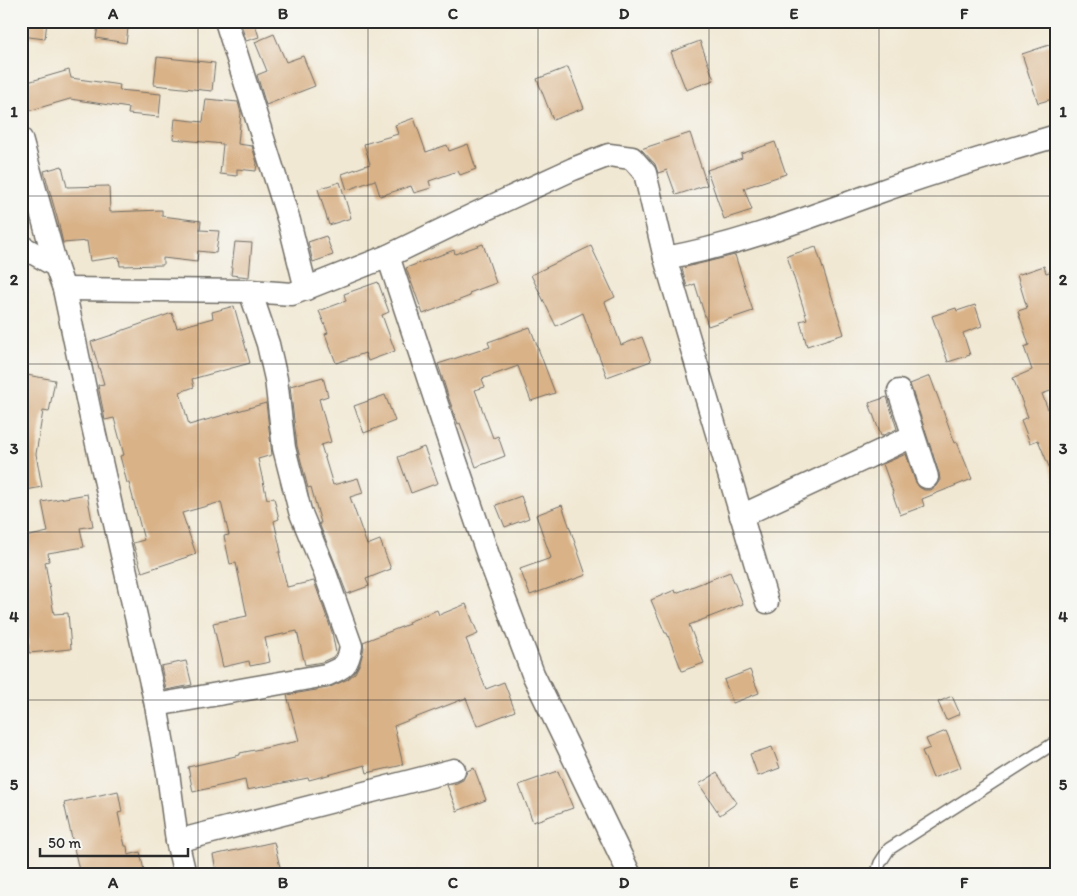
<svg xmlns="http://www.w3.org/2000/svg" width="1077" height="896" font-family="Itim,sans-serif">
  <rect width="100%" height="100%" fill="#f6f6f2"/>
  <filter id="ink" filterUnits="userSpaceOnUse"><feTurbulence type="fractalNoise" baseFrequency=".02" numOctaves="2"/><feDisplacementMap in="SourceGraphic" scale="10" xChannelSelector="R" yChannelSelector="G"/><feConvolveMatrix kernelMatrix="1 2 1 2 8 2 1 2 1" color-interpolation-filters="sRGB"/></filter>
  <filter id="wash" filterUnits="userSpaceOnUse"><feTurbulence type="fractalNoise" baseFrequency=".0096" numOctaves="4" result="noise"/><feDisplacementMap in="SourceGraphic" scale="20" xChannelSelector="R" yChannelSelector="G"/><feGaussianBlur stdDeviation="1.12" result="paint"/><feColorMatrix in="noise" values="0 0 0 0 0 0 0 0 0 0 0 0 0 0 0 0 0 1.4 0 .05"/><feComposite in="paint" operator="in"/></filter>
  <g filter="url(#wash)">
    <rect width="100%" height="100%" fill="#f1e8d3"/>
    <g id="blocks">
      <g fill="#d9b288">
        <path d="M21,21H47L45,39L21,36Z"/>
        <path d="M99,21H129L126,43L96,38Z"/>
        <path d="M240,21H254L259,37L246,41Z"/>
        <path d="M274,34L286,62L303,56L315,86L266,105L257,75L267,71L255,42Z"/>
        <path d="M700,41L714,80L686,90L671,52Z"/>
        <path d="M1052,44L1056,55V98L1038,103L1022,54Z"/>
        <path d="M157,57L215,63L212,91L154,85Z"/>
        <path d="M568,67L584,108L553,120L537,79Z"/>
        <path d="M69,70L71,78L120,85L119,90L161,94L159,117L128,114L129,108L70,99L25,112L21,99V84Z"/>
        <path d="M206,99L238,102L241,113L238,144L252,146L257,163L256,171L237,169V176L220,174L223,144L173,139L175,119L203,122Z"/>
        <path d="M414,118L426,152L447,145L449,151L468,144L476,169L460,175L458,171L429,181L431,188L414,193L411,186L380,196L375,180L347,190L342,174L370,164L364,144L398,134L395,125Z"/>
        <path d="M690,133L707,185L676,195L667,170L658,173L655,164L641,149Z"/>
        <path d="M775,142L786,174L744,188L752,210L724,219L707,170L742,158L741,154Z"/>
        <path d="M62,166L67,187L109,186L110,212L162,210V216L201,221L200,230L219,231L216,253L198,251L197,262L163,258V265L120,266L119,257L90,261L87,241L63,243L58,221L44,171Z"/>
        <path d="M340,182L351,218L329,225L318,189Z"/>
        <path d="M326,236L333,255L313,262L308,242Z"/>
        <path d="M235,242L252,243L249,277L231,275Z"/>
        <path d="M483,244L496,283L469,293L470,296L423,314L406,268L454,250L455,254Z"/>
        <path d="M591,246L615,297L605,302L621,345L642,337L651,361L607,377L583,313L556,326L531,275Z"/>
        <path d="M816,247L844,334L807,346L800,321L807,319L787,256Z"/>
        <path d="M735,255L753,311L708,326L695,284L687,287L682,268Z"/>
        <path d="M1044,266L1046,273L1056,270V389L1042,394L1056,430V481H1055L1038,440L1030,443L1021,420L1028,417L1013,378L1032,370L1024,347L1029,345L1018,311L1027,308L1017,275Z"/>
        <path d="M378,282L389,312L382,315L395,351L368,361L365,353L336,363L325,334L328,333L319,311L346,301L344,294Z"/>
        <path d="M975,305L982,326L963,333L970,355L948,362L932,316L956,308L957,311Z"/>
        <path d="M234,306L250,363L192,379L194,387L180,392L189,425L266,403L272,455L258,459L267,499L274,498L279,519L274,521L281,552H279L287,587L314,581L332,632L336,653L333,657L322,662L305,665L297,631L265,638L270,662L250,666L249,661L223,667L213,623L247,616L236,563L230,564L224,536L229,535L221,502L182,513L196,554L142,572L133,543L144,540L129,483H127L120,456L124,455L114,418L105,420L98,385L104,384L91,342L118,333V332L172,313L177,328L213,318L212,312Z"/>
        <path d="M530,327L555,393L531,401L518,366L482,379L485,387L475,390L493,438L498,436L505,456L476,467L460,423L458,424L449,399L438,364L490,347L488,342Z"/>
        <path d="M21,374L55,380L49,412L43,411L36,454L42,487L21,491Z"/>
        <path d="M930,376L955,443L957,442L972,479L922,499L924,506L900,515L892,492H893L883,464L906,454L915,481L919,487L924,490H931L936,486L940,480L939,473L910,384Z"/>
        <path d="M323,377L328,396L319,399L331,442L321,445L333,485L358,478L363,493L350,497L367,545L380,540L391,569L366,579L369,586L347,594L335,563L319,523H321L311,487L308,488L297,446L290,386Z"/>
        <path d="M385,395L395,421L364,433L354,406Z"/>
        <path d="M887,397L897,429L881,436L869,403Z"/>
        <path d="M424,447L438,483L411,493L398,457Z"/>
        <path d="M87,494L93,526L80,528L84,547L48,553L49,561L45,562L54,614L68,613L71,649L29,653L22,576H21V538L48,532L42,502Z"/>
        <path d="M521,496L529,518L505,527L496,505Z"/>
        <path d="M562,505L586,575L530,595L520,569L551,558L536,515Z"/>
        <path d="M730,572L743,604L689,625L704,663L682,671L667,633H665L651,600L675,590L676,593Z"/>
        <path d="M466,604L478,634L466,639L486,689L504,682L515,711L477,726L466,698L394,726L403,765L367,773L365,765L309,780L308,778L247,790L245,780L193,792L188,767L240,755V753L299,741L287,695L328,688L348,679L355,673L360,663L364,648L363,642L409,624L408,622L437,610L439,615Z"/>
        <path d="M186,661L192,685L166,690L161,666Z"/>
        <path d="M750,670L759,693L733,703L724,680Z"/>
        <path d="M952,696L960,714L946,720L938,702Z"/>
        <path d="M946,731L961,767L933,778L922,751L930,748L926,739Z"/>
        <path d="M772,747L780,768L758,776L750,754Z"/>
        <path d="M474,768L486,800L457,811L447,785L457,783L463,780L466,774L467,771Z"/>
        <path d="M558,771L573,808L533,822L519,785Z"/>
        <path d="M717,773L737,803L720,815L699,784Z"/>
        <path d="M118,791L122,812L118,813L125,846H127L128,855L140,852L145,875H80L64,803Z"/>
        <path d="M274,842L280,867L242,875H217L213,855Z"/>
      </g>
    </g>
  </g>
  <g filter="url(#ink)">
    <use href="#blocks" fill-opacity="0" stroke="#706d66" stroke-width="1"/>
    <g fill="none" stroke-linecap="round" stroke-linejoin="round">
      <defs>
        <path id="lane" d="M876,875L880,863L889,849L1056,742"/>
        <g id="street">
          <path d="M226,21L289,221L306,289"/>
          <path d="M21,139L56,266L64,289L90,413L156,705L168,773L177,841L185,875"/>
          <path d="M21,246L56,266"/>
          <path d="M388,256L455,459L489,558L533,674L630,875"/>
          <path d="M665,258L767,602"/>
          <path d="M64,289L250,291L292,294L388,256L475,214L573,169L609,155L632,158L645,173L665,258C739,245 809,217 879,192C937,171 996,154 1056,136"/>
          <path d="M899,391L927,477"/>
          <path d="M741,516L913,436"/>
          <path d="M156,705L326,675C344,667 348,666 351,646L323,567L300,511L284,448L276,379L268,344L250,291"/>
          <path d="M177,841L454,770"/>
        </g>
      </defs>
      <use href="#lane" stroke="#706d66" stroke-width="14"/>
      <use href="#street" stroke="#706d66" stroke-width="25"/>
      <use href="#lane" stroke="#fff" stroke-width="11"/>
      <use href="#street" stroke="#fff" stroke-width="22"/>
    </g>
  </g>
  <path fill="none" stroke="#2b2b2b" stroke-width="1" stroke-opacity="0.55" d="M198,21V875M368,21V875M538,21V875M709,21V875M879,21V875M21,196H1056M21,364H1056M21,532H1056M21,700H1056"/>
  <rect width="1077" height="896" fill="none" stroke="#f6f6f2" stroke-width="55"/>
  <path d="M40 848v8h148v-8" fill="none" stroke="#2b2b2b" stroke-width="2.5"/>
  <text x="48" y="848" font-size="15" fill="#2b2b2b" stroke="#f6f6f2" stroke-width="4" paint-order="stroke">50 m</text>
  <rect x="28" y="28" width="1022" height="840" fill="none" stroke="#2b2b2b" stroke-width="2"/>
  <g font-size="16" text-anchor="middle" font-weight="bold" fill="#2b2b2b">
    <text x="113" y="19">A</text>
    <text x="283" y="19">B</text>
    <text x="453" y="19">C</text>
    <text x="624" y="19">D</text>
    <text x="794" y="19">E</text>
    <text x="964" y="19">F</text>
    <text x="14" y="117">1</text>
    <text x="1063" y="117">1</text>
    <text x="14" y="285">2</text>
    <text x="1063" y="285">2</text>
    <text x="14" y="454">3</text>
    <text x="1063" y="454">3</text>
    <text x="14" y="622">4</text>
    <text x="1063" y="622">4</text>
    <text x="14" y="790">5</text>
    <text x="1063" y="790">5</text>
    <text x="113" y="888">A</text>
    <text x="283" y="888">B</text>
    <text x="453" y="888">C</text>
    <text x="624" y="888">D</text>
    <text x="794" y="888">E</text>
    <text x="964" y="888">F</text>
  </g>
</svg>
